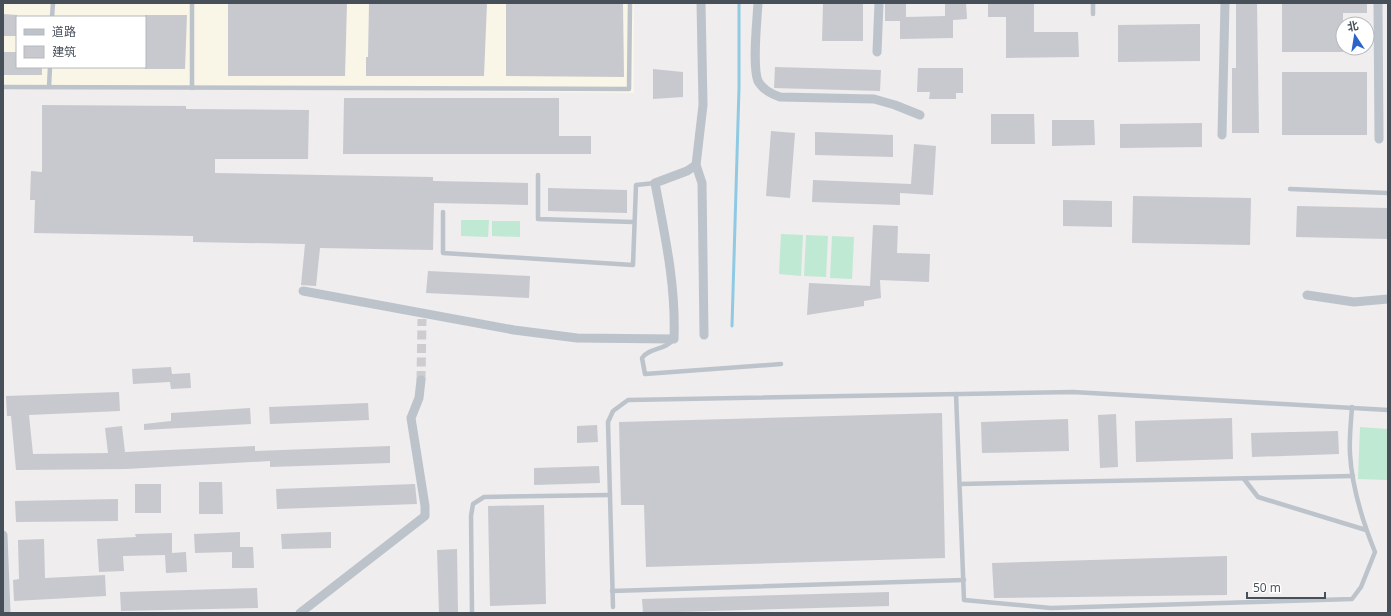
<svg xmlns="http://www.w3.org/2000/svg" width="1391" height="616" font-family="'Open Sans','Noto Sans SC',sans-serif">
  <rect width="100%" height="100%" fill="#efeded"/>
  <path fill="#f9f5e7" fill-rule="evenodd" d="M3,3H634V93L3,87ZM17,17H145V67H17Z"/>
  <g fill="#bfe9d3">
    <path d="M461,220H489L488,237L461,236Z"/>
    <path d="M492,221H520V237L492,236Z"/>
    <path d="M781,234L803,235L801,276L779,274Z"/>
    <path d="M806,235L828,236L826,277L804,276Z"/>
    <path d="M832,236L854,237L852,279L830,278Z"/>
    <path d="M1360,427L1388,429V480L1358,479Z"/>
  </g>
  <g fill="none" stroke-linecap="round" stroke-linejoin="round">
    <path stroke="#90cae2" stroke-width="3" d="M732,326L739,88V3"/>
  </g>
  <g fill="#c7c9cf">
    <path d="M228,3H347L345,76H228Z"/>
    <path d="M369,3H487L484,76H366V57H368Z"/>
    <path d="M506,3H623L624,77L506,76Z"/>
    <path d="M823,3H863V41H822Z"/>
    <path d="M885,3H906V17L945,16V3H966L967,19L953,20V38L900,39V21H885Z"/>
    <path d="M988,3H1034V32H1078L1079,57L1006,58V17H988Z"/>
    <path d="M1236,3H1257L1259,133H1232V68H1236Z"/>
    <path d="M1282,3H1367V13H1343V52H1282Z"/>
    <path d="M3,14L17,15V36H3Z"/>
    <path d="M145,15H187L185,69H145Z"/>
    <path d="M1200,24V61L1118,62V25Z"/>
    <path d="M3,52H17V67H42V75H3Z"/>
    <path d="M775,67L881,70L880,91L774,88Z"/>
    <path d="M918,68H963V93H956V99H929L930,92H917Z"/>
    <path d="M653,69L683,72V97L653,99Z"/>
    <rect x="1282" y="72" width="85" height="63"/>
    <path d="M344,98H559V136H591V154H343Z"/>
    <path d="M42,105L186,106V109L309,110L308,159H215V173L433,177V181L528,183V205L434,203L433,250L320,248L316,286L301,285L305,244L193,242V236L34,233L35,200H30L31,171L42,172Z"/>
    <path d="M991,114H1034L1035,144H991Z"/>
    <path d="M1052,120H1094L1095,145L1052,146Z"/>
    <path d="M1202,123V147L1120,148V124Z"/>
    <path d="M771,131L795,133L790,198L766,196Z"/>
    <path d="M815,132L893,135V157L815,155Z"/>
    <path d="M914,144L936,146L933,195L900,193V205L812,202L813,180L911,184Z"/>
    <path d="M548,188L627,190V213L548,211Z"/>
    <path d="M1133,196L1251,198L1250,245L1132,243Z"/>
    <path d="M1063,200L1112,201V227L1063,226Z"/>
    <path d="M1297,206L1388,208V239L1296,237Z"/>
    <path d="M873,225L898,226L897,253L930,254L929,282L880,280L881,298L864,301V306L807,315L809,283L870,286Z"/>
    <path d="M428,271L530,276L529,298L426,293Z"/>
    <path d="M171,367L172,374L190,373L191,388L171,389L170,382L133,384L132,369Z"/>
    <path d="M119,392L120,411L29,415L33,454L108,453L105,428L122,426L125,452L255,446V451L390,446V463L270,467V461L126,469L16,470L11,416H7L6,396Z"/>
    <path d="M368,403L369,420L270,424L269,407Z"/>
    <path d="M250,408L251,424L144,430V424L171,421V413Z"/>
    <path d="M942,413L945,558L646,567L644,505H621L619,422Z"/>
    <path d="M1116,414L1118,467L1100,468L1098,415Z"/>
    <path d="M1232,418L1233,459L1136,462L1135,421Z"/>
    <path d="M1068,419L1069,451L982,453L981,422Z"/>
    <path d="M597,425L598,442L577,443V426Z"/>
    <path d="M1338,431L1339,454L1252,457L1251,433Z"/>
    <path d="M599,466L600,483L534,485V468Z"/>
    <path d="M199,482H222L223,514H199Z"/>
    <rect x="135" y="484" width="26" height="29"/>
    <path d="M415,484L417,504L277,509L276,489Z"/>
    <path d="M118,499V521L16,522L15,501Z"/>
    <path d="M544,505L546,604L490,606L488,506Z"/>
    <path d="M240,532V547H253L254,568H232V552L195,553L194,534Z"/>
    <path d="M331,532V548L282,549L281,534Z"/>
    <path d="M172,533V553L186,552L187,572L166,573L165,555L123,556L124,571L99,572L97,539L136,537L135,534Z"/>
    <path d="M44,539L45,578L105,575L106,596L14,601L13,580L19,579L18,540Z"/>
    <path d="M457,549L458,613H439L437,550Z"/>
    <path d="M1227,556V595L994,598L992,563Z"/>
    <path d="M257,588L258,608L121,611L120,592Z"/>
    <path d="M889,592V606L643,613L642,599Z"/>
  </g>
  <g fill="none" stroke-linecap="round" stroke-linejoin="round">
    <path stroke="#cdcdcf" stroke-width="9" stroke-dasharray="9 4.5" stroke-linecap="butt" d="M421,380L422,319"/>
    <g stroke="#bdc3cb" stroke-width="4.5">
      <path d="M1093,14V3"/>
      <path d="M52,17L53,3"/>
      <path d="M3,87L629,89L630,3"/>
      <path d="M49,87L50,67"/>
      <path d="M192,88V3"/>
      <path d="M538,175V219L633,222"/>
      <path d="M1290,189L1388,193"/>
      <path d="M443,212V253L633,265L636,185L655,183"/>
      <path d="M673,340C664,351 650,347 642,358L645,374L781,364"/>
      <path d="M956,394L964,600L1051,608L1352,599L1361,587L1375,552C1362,520 1352,488 1350,454C1349,438 1351,422 1352,407"/>
      <path d="M1244,479L1258,497L1366,530"/>
      <path d="M960,484L1353,476"/>
      <path d="M612,591L964,580"/>
      <path d="M613,607L608,422L613,411L628,400L1073,392L1388,410"/>
      <path d="M472,613L471,516L473,504L484,497L610,495"/>
    </g>
    <g stroke="#bdc3cb" stroke-width="9">
      <path d="M758,3C757,21 752,66 758,81C763,90 771,94 780,97L874,99L895,105L920,115"/>
      <path d="M1378,3L1379,139"/>
      <path d="M877,52L879,3"/>
      <path d="M1222,135L1225,3"/>
      <path d="M696,165L702,183L704,335"/>
      <path d="M303,291L514,330L577,338L674,339C676,285 665,236 655,183L687,171L696,165L703,105L701,3"/>
      <path d="M1307,295L1354,302L1388,299"/>
      <path d="M3,535L6,613"/>
      <path d="M300,613L425,516V506L411,418L419,398L421,380"/>
    </g>
  </g>
  <rect width="1391" height="616" fill="none" stroke="#474f58" stroke-width="8"/>
  <rect x="16" y="16" width="130" height="52" fill="#ffffff" stroke="#b5b9bc"/>
  <rect x="24" y="29" width="20" height="6" fill="#bdc3cb" stroke="#b5b9bc"/>
  <text x="52" y="36" font-size="12" fill="#474f58">道路</text>
  <rect x="24" y="46" width="20" height="12" fill="#c7c9cf" stroke="#b5b9bc"/>
  <text x="52" y="56" font-size="12" fill="#474f58">建筑</text>
  <g transform="translate(1355 36) rotate(348)"><circle r="19" fill="#ffffff" stroke="#b5b9bc"/>
  <path d="M0-3L7 15L0 10L-7 15Z" fill="#2b64cb"/>
  <text y="-6" font-size="11" font-weight="bold" text-anchor="middle" fill="#474f58">北</text>
  </g>
  <path d="M1247 592v6h78v-6" fill="none" stroke="#474f58" stroke-width="2"/>
  <text x="1253" y="592" font-size="12" fill="#474f58" stroke="#ffffff" stroke-width="3" paint-order="stroke">50 m</text>
</svg>
